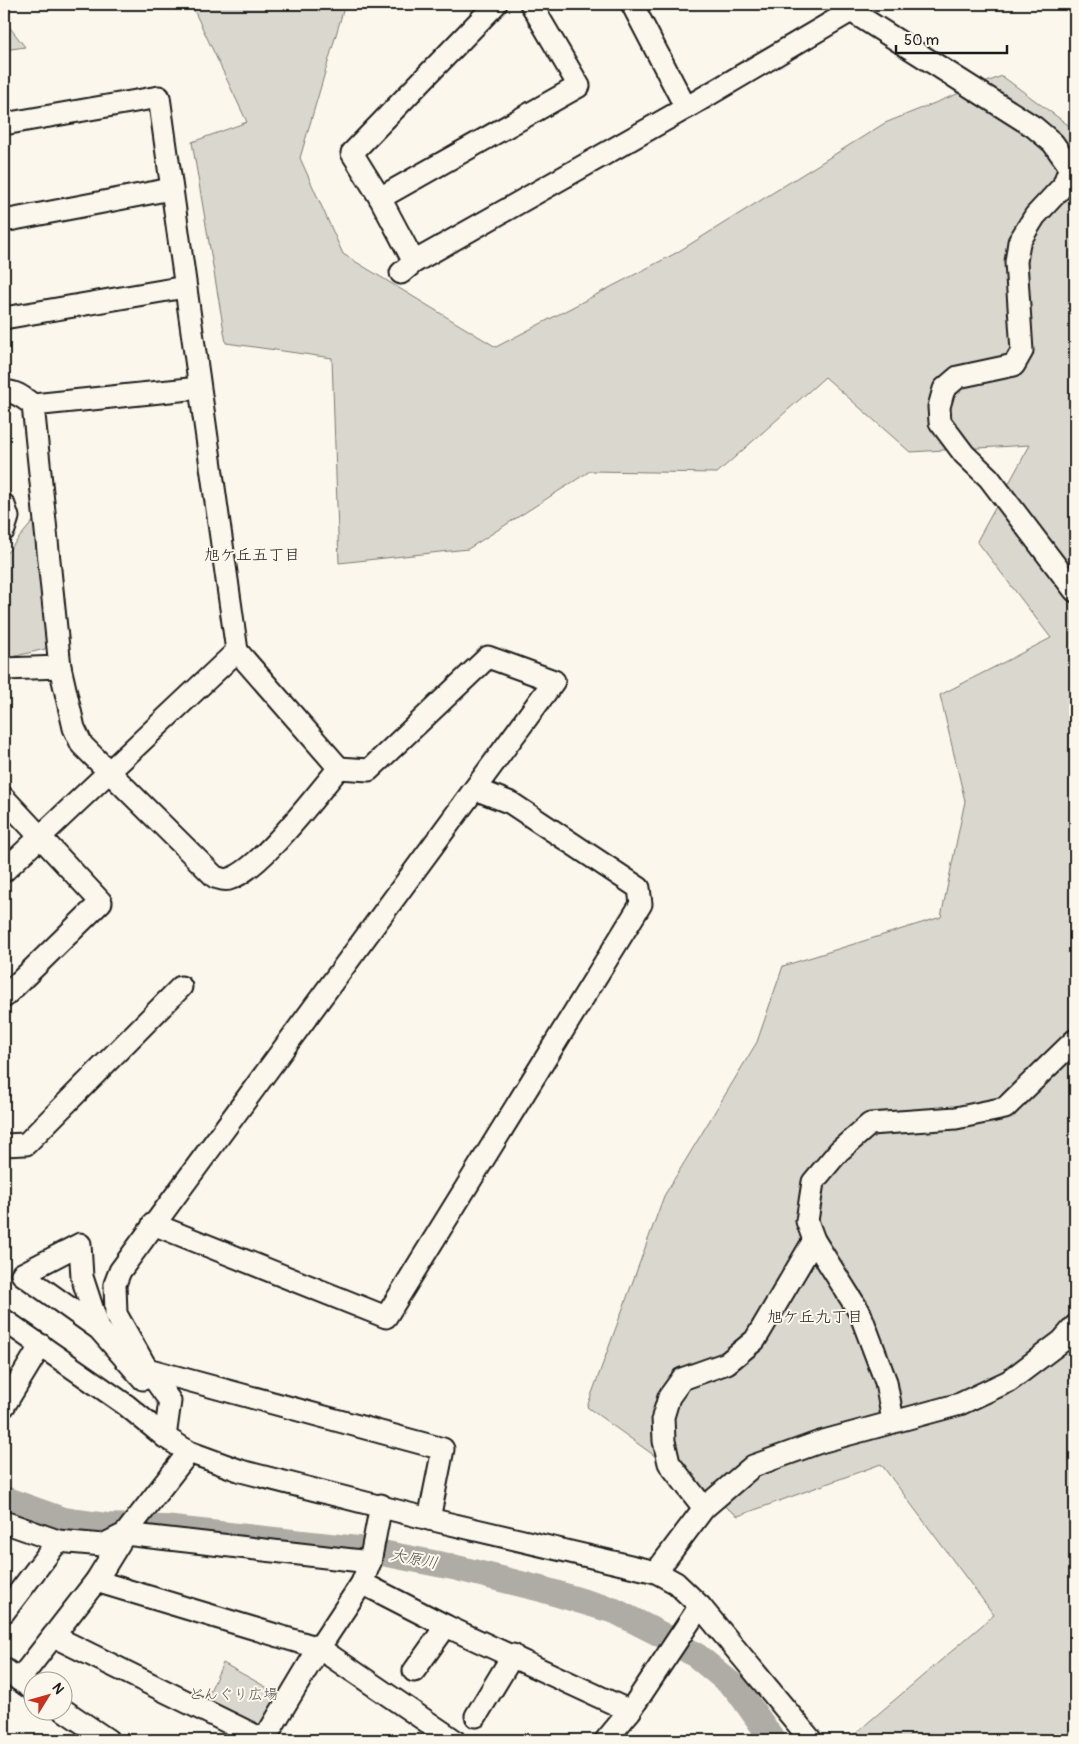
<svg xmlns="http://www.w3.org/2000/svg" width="1079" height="1744" font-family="Pangolin,'Klee One',sans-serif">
  <rect width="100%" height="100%" fill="#fbf7ec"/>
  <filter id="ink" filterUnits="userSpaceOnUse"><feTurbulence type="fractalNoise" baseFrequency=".02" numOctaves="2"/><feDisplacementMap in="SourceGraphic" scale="10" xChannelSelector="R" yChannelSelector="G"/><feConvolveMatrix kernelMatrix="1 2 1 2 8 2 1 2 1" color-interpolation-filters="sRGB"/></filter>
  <g filter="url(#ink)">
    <g fill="#dad7ce" stroke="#7b7a75">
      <path d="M191,4H345L300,158L343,254L496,347L676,253L885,123L1002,76L1075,130V1740H852L850,1738L994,1615L881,1464L738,1516L587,1407L664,1196L757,1042L783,966L941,917L965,801L940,695L1051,638L977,541L1030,445L910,452L825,377L717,473L590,471L468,549L339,563L332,358L226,343L192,142L247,122Z"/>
      <path d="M4,20L25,47L4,50Z"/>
      <path d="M40,513L50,640L45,649L4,659V556Z"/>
      <path d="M223,1663L282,1696L258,1730L204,1704Z"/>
    </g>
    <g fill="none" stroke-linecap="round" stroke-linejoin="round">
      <path stroke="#afaca5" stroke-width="26" d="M4,1499L63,1520L106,1526L164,1528L367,1550L453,1567L541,1589L615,1611L664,1636L697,1656L737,1689L773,1740"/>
      <defs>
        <g id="minor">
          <path d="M632,4L686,108"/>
          <path d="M846,4L851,11L1034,127L1053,143L1070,167L1063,186L1035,216L1019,242L1016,262L1022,351L1014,365L958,377L944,389L939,407L940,422L964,454L989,478L1075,591"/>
          <path d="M4,124L159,97L237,651L4,871"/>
          <path d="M380,198L579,86L531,4"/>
          <path d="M4,221L171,189"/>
          <path d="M414,262L380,198L352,153L496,4"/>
          <path d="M401,273L414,262L686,108L851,11"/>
          <path d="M4,318L185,287"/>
          <path d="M4,392C15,390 25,399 33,405L199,388"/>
          <path d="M4,505L8,517L4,530"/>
          <path d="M60,667L74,728L82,745L215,877C219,878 225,881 229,879C259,871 317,794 339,768L237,651"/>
          <path d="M4,669L60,667L33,405"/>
          <path d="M4,798L101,902L4,997"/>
          <path d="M4,1145L26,1144L181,987"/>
          <path d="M153,1224L386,1317L641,904L639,888L511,803L475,789"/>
          <path d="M4,1320L126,1405L165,1437L189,1452L241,1471L429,1519L656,1572L676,1583L700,1606L811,1740"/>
          <path d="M99,1329L82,1277L80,1244L22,1274L99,1329L143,1379"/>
          <path d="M147,1369L443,1449L429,1519"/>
          <path d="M4,1406L41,1345"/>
          <path d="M893,1421L886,1382L860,1313L814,1240L807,1221L813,1182L839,1151L870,1124L956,1118L1005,1108L1075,1040"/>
          <path d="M165,1437L170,1401L147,1369L116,1314L115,1284L120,1271L554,681L488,657L369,770L339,768"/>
          <path d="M704,1508L669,1463L664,1441L663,1417L669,1397L682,1379L727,1363L755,1340L814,1240"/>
          <path d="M4,1522L58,1541L103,1545L125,1534L370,1562"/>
          <path d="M656,1572L704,1508L753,1466L820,1442L960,1404L1009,1381L1062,1341L1075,1326"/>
          <path d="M96,1581L319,1648L454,1740"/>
          <path d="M362,1583L446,1626L630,1711"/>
          <path d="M4,1612L58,1541"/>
          <path d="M53,1636L264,1740"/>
          <path d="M4,1669L32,1689"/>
          <path d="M414,1671L446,1626"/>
          <path d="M19,1680L96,1581L125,1534L189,1452"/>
          <path d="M62,1709L108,1740"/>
          <path d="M476,1716L513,1655"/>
          <path d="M264,1740L319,1648L362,1583L370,1562L381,1505"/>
          <path d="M606,1740L630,1711L700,1606"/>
        </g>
      </defs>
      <use href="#minor" stroke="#1c1c1c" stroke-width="25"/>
      <use href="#minor" stroke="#fbf7ec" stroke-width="21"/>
    </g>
  </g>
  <g text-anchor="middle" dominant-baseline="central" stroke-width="4" stroke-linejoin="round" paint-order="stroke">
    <g font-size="15" fill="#555451" stroke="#fbf7ec">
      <text x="233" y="1694">どんぐり広場</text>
    </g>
    <g font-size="16" fill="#1c1c1c" stroke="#fbf7ec">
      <text x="252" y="555">旭ケ丘五丁目</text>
      <text x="815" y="1317">旭ケ丘九丁目</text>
    </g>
    <g font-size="16" font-style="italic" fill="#575653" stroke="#fbf7ec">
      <text transform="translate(414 1559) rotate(11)">大原川</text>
    </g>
  </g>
  <rect width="1079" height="1744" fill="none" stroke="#fbf7ec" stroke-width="20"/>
  <rect x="10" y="10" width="1059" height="1724" fill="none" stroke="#1c1c1c" stroke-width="2" filter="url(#ink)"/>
  <g transform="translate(48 1696) rotate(53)"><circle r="24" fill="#fbf7ec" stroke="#a29f99"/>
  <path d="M0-4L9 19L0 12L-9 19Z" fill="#c8321e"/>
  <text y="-8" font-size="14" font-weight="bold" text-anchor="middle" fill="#1c1c1c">N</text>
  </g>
  <path d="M896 45v8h111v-8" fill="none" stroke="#1c1c1c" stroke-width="2.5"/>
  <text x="904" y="45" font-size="15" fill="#1c1c1c" stroke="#fbf7ec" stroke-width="4" paint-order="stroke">50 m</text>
</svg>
